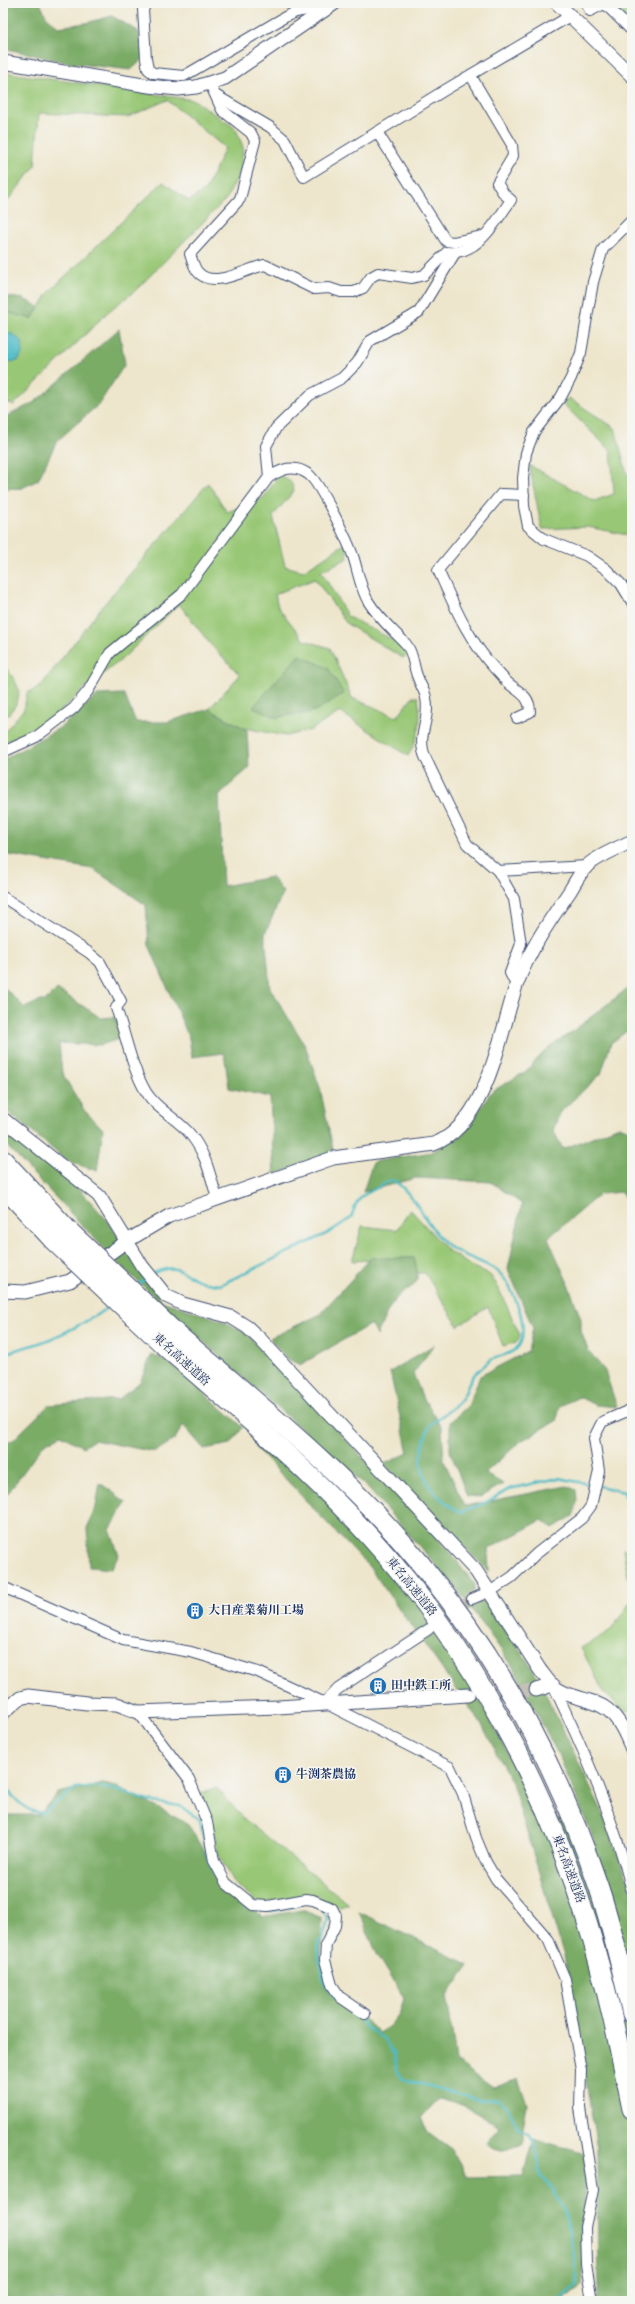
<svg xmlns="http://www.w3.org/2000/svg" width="635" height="2304" font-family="Vollkorn,'Noto Serif JP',serif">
  <rect width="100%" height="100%" fill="#f6f6f2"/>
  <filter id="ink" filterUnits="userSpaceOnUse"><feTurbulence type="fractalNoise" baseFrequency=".025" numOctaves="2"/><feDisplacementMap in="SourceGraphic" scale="8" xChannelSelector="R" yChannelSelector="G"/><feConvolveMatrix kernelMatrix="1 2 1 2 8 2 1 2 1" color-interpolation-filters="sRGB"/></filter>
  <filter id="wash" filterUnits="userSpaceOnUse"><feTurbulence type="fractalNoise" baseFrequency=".012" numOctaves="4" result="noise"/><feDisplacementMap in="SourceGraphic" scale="16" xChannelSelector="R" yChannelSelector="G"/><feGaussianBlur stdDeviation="0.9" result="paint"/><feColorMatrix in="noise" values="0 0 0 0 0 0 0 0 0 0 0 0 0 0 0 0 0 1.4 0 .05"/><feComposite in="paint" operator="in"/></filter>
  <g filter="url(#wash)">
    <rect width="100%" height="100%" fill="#eee6cc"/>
    <g fill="#98c775" stroke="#5a7b6a">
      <path d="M615,3H632V25L615,8Z"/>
      <path d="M3,72L194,100L236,129L243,147L241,170L227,198L135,291L109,311L14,405L3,401V315L6,312L32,319L50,291L163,182L189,201L206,189L225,148L167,100L128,117L39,113L35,166L3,207Z"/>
      <path d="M569,398L615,428L627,474L632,478V536L588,527L542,529L529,465L594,501L614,494L611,451L562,403Z"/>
      <path d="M279,475L291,482L294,491L273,516L285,566L303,571L346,543L348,558L321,571L348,617L399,643L410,652L403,658L347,624L315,579L275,594L278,607L304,640L330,648L352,698L397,717L412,697H418C422,721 420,736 408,756L340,712L311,730L286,736L244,728L209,709L240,675L211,645L179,604L121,660L86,687L52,719L3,744V734L24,709L27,693L40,687L100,609L208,483L227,512L263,498Z"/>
      <path d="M3,664C22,688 26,697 3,720Z"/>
      <path d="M410,1209L447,1250L471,1266L490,1275L497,1285L520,1335L517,1342L503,1346L488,1307L458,1326L425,1273H418L412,1258L352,1261L362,1226L397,1230Z"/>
      <path d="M623,1549L632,1551V1598Z"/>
      <path d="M632,1600V1710L625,1711L604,1693L581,1648L611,1630Z"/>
      <path d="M216,1787L243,1818L349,1904L337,1908L313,1894L259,1904L236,1885L219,1856L212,1826L198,1795Z"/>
    </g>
    <g fill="#7aac66" stroke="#4a6e62">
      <path d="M3,3H40L46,16L58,27L86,23L112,16L138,31L144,58L131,70L70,63L3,48Z"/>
      <path d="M3,296L24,299L39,307L32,319L6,312L3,315Z"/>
      <path d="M119,329L125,364L99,404L57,441L38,480L22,488L3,489V418L33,403L49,390Z"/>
      <path d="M299,655L328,668L344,694C332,699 324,708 311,712C300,716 289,713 278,718L253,707Z"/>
      <path d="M124,694L136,722H167L209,709L247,730L249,768L219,795L223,886L271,877L283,892L265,934L270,988L305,1045L320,1088L334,1154L274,1175L270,1097L229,1088L224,1053L192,1057L189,1038L149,945L146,905L93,869L3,854V760L61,727L98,695Z"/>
      <path d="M632,985V1027L611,1043L601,1074L561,1111L553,1130L563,1149L619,1126L632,1131V1203L628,1204L621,1192L600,1194L548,1238L567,1281L581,1319V1331L588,1350L605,1371L617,1407L595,1405L579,1397L560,1406L556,1421L521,1441L485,1473L503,1484L480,1497L467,1496L450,1451V1422L468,1406L480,1376L528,1351L533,1328L508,1269L522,1204L491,1182L416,1178L363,1192L373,1162L432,1152L464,1134L491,1092L525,1072L548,1048L573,1031Z"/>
      <path d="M3,986L25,1008L39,1001H45L57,989L101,1018L115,1017L122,1038L101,1045L59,1043L62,1073L84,1110L103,1129L97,1171L67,1161L3,1108Z"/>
      <path d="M3,1128L73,1182L106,1219L162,1301L220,1320L246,1333L447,1548L475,1585L474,1591L466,1596L474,1606L479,1602L488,1601L537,1676L601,1809L632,1891V1954L629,1946L632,1957V2301H598L597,2148L567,1966L512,1783L482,1725L370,1568L257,1449L246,1427L339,1512L420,1605L461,1664L533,1801L597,1848L561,1760L512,1665L457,1589L364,1484L221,1358L117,1262L3,1142Z"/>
      <path d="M371,1258H414C424,1293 409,1282 394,1301C387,1310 382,1324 377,1335L371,1324L300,1365L286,1358L270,1338L319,1315Z"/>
      <path d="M434,1345L413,1374L422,1396L442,1428L444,1461L465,1506L567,1486L576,1490L577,1502L573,1516L553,1528L542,1520L488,1549L489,1572L384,1464L408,1453L390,1372Z"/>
      <path d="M152,1354L172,1365L243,1427L231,1444L204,1449L183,1425L175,1439L155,1452L94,1440L83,1447L61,1435L43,1445L3,1500V1444L13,1440L49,1405L119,1399L140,1382Z"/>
      <path d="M100,1483L126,1502L110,1530L119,1555L111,1569L89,1567L87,1528L96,1507Z"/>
      <path d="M103,1783L116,1786L188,1824L223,1885L262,1917L302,1910L322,1918L321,1958L331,1991L380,2033L399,2016L404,1998L377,1954L359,1912L469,1965L447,1995L456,2061L493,2088L518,2079L527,2104L523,2128V2144C510,2148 496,2156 486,2143L499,2127C482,2114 460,2101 438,2099L421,2118L428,2132L451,2149L467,2177L523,2176L533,2138L585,2154L586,2235L581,2285L560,2301H3V1815H38L58,1793Z"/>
    </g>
    <path fill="#4ebbc6" stroke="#347592" d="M4,332L12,334L22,341L23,352L18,361L3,362Z"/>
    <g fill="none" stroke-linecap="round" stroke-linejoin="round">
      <g stroke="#4ebbc6" stroke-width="2.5">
        <path d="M154,1273C180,1261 182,1276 204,1282C209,1284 215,1284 220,1285L328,1233L351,1218L356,1204L362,1196L392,1180C415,1191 428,1232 451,1248C465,1257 483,1261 497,1271C512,1282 534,1334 516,1349C509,1355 498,1356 491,1360C485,1364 480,1370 475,1374C468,1381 467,1393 460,1401C452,1411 439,1415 430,1426C426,1431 425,1439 423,1445C415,1477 434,1498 461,1512L485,1503L509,1489L558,1478L594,1485"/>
        <path d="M136,1286L146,1279"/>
        <path d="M3,1355C18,1348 34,1346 50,1339C72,1330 92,1319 111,1305"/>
        <path d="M599,1486L624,1492L632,1516V1526"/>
        <path d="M3,1786C16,1798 22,1811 42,1813L76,1788L96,1786L120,1791L148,1801L180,1806L200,1820C204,1842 207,1863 220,1882"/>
        <path d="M223,1886L247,1907L251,1909"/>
        <path d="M320,1908L328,1918L323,1938L318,1942C319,1963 320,1983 335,1998"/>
        <path d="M256,1910L272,1911L296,1906"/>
        <path d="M347,2007L359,2017L364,2026L384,2039L394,2054L397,2070L403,2079L480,2100L498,2099L507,2106L518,2128L528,2133L534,2143L540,2173L563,2207L574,2255L576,2284L557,2301"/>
      </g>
    </g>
  </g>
  <g filter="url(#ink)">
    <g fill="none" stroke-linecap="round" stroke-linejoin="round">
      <path stroke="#c4c1b6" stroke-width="10" stroke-dasharray="10 5" stroke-linecap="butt" d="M435,1624L472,1599"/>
      <path stroke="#c4c1b6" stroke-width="13" stroke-dasharray="13 6" stroke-linecap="butt" d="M479,1694L536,1690"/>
      <defs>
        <g id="minor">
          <path d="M147,3L143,9L146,59L148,69L153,73L184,76L285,17L296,12L328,6"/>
          <path d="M586,3L590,11L606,3"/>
          <path d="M605,4L632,31"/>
          <path d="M210,84L222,110L251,133L255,141L240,199L190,254C192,260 194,267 197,271C212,291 247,268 265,265L314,289L329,288L341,292H354L363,288L371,277L378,273L412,278L424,275L447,252C478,256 496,221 511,200L504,194L497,183L513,156L512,145L471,76"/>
          <path d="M217,96L270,127L285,140L304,177L445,90L570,16"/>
          <path d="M377,132L446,241L454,242L483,236"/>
          <path d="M632,220L603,249L593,282L581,353L571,378L561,397L534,432L526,453L523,478L524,506L528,526L544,539L587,556L606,569L621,584L632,602"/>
          <path d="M269,477L266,446L276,428L310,395L342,378L357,363L370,341L419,312L455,253"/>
          <path d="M517,718L530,712C530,695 518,692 507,682C503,678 499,673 495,669C468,640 454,605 438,570L501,494L524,495"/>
          <path d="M3,752L36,737L74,708L88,691L110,653L182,594L269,477C282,469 294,464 308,474C319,481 348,541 353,556C358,571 360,587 368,601C379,619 393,630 406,644C414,653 413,668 418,678C420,685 425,691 426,698C431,722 415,736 426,759L467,844L498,871L514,899L521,944L510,973L516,985"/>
          <path d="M498,871L587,866"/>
          <path d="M3,897L88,952L100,962L121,1001L116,1008C126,1035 131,1067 146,1092C157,1110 177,1118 190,1134C206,1153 210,1175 217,1198"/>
          <path d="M3,1587L123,1640L191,1652L258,1672L325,1703L450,1767L463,1794L476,1838L486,1862L496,1879L548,1939L565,1979L581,2070L580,2108L593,2190L585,2227L586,2264L592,2301"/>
          <path d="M472,1599L491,1591L512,1577L536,1554L582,1518L591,1506L599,1471L594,1438L602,1422L632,1409"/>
          <path d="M553,1685C585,1752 614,1819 632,1891"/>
          <path d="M325,1703L338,1689L429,1629"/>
          <path d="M138,1712L189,1779L207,1822L214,1861L226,1883L253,1905L268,1906L306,1899L313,1900L332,1908L336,1916L335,1926L326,1944L325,1960L332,1985L340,1997L365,2014"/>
        </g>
        <g id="tertiary">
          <path d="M557,3L632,76"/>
          <path d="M3,62L149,86L178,89L196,87L225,78L335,3"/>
          <path d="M3,1119L99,1196L142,1266L166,1296L183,1304L231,1317L247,1327L260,1339L476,1571L540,1670C544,1675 548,1681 552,1685C567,1699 592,1697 608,1710C620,1720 626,1735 632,1749"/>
          <path d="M3,1291L25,1292L70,1281L127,1241L169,1216L333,1158L434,1144C487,1124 500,1034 516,986C528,952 550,920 570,891C575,883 580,872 587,866C597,856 619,848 632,841"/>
          <path d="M536,1690L553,1685"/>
          <path d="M3,1713L20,1698L28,1696L87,1703L117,1704L138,1712L278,1707L468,1695"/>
        </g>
        <g id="motorway">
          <path d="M3,1160L66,1228"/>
          <path d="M3,1186L54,1241"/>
          <path d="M179,1336C263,1408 350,1478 420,1563C500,1659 559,1771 599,1888C613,1930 622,1972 632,2014"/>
          <path d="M169,1350C238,1410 308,1469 370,1537C470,1647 543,1780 587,1922C606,1983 619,2046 632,2109"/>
        </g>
      </defs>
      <use href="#minor" stroke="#3b4a6e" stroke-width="12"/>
      <use href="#tertiary" stroke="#3b4a6e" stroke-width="15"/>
      <use href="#motorway" stroke="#3b4a6e" stroke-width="21"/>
      <use href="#minor" stroke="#fff" stroke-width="10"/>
      <use href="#tertiary" stroke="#fff" stroke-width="13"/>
      <use href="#motorway" stroke="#fff" stroke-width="19"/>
      <defs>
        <g id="motorway-bridge">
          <path d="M66,1228L179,1336"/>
          <path d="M54,1241L169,1350"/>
        </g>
      </defs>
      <use href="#motorway-bridge" stroke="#3b4a6e" stroke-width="21" stroke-linecap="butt"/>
      <use href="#motorway-bridge" stroke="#fff" stroke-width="19"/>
    </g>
  </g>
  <defs>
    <symbol id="building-disc" viewBox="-11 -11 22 22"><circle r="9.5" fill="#1f6fb2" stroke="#f6f6f2"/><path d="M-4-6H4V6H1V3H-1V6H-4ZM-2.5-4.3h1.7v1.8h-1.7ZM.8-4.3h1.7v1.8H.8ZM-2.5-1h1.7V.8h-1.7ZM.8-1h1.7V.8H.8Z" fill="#fff"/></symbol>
  </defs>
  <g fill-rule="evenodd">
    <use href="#building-disc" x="185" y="1601" width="20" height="20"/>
    <use href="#building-disc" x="368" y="1676" width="20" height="20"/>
    <use href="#building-disc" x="273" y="1765" width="20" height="20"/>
  </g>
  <g text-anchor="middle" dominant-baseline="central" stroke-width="3" stroke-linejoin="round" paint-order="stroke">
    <g font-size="12" fill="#1b2f5e" stroke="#f6f6f2">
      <text transform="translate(181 1360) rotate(42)">東名高速道路</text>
      <text transform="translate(411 1587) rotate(51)">東名高速道路</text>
      <text transform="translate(568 1869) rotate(70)">東名高速道路</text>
    </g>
    <g font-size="12" font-weight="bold" fill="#1b2f5e" stroke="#f6f6f2" text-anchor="start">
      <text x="208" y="1611">大日産業菊川工場</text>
      <text x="391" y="1686">田中鉄工所</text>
      <text x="296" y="1775">牛渕茶農協</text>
    </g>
  </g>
  <rect width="635" height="2304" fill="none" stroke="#f6f6f2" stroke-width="16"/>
</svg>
